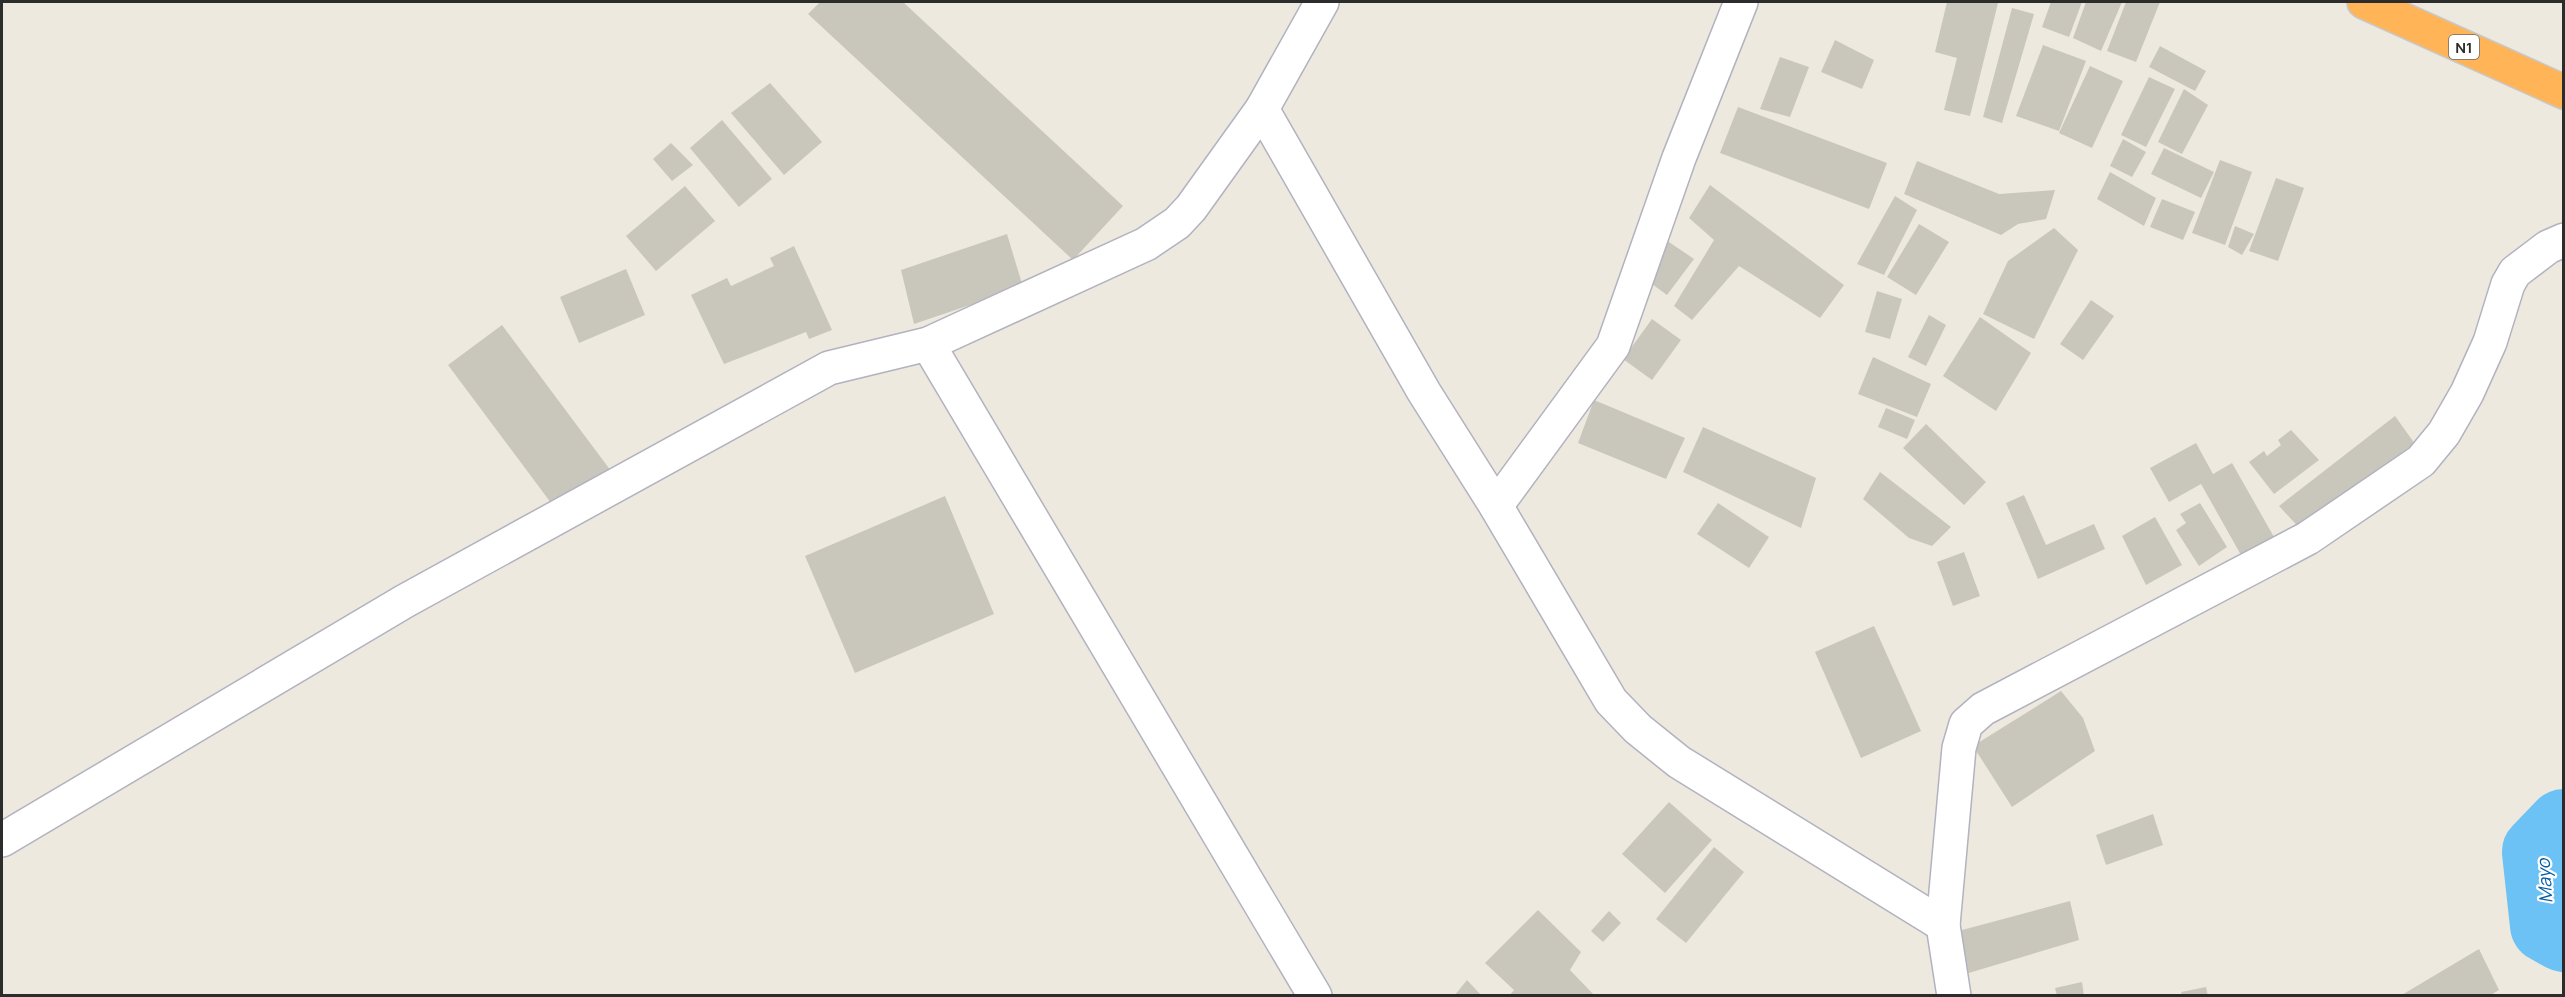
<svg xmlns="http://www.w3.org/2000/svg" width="2565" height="997" font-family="Manrope,sans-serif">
  <rect width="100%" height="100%" fill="#eee9de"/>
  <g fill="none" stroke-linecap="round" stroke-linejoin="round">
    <path stroke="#6cc1f5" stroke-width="76" d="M2564,827L2540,852L2548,925L2564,934"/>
  </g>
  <g fill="#c9c7bc">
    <path d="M820,2H903L1123,206L1073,260L808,14Z"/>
    <path d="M1947,2L1998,3L1970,116L1944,110L1957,58L1935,52Z"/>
    <path d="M2051,2H2082L2069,37L2042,27Z"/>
    <path d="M2086,2H2122L2101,51L2073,38Z"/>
    <path d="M2126,2H2160L2136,62L2107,51Z"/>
    <path d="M2012,8L2034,14L2002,123L1983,117Z"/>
    <path d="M1835,40L1874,60L1862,89L1821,72Z"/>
    <path d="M2043,45L2086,61L2059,131L2016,116Z"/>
    <path d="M2160,46L2206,71L2195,91L2149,67Z"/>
    <path d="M1780,57L1809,67L1790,117L1760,109Z"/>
    <path d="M2090,66L2123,81L2092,148L2059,133Z"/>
    <path d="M2149,77L2175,89L2146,147L2121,135Z"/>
    <path d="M770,83L822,142L784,175L731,113Z"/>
    <path d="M2184,89L2208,105L2182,154L2158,142Z"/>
    <path d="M1738,107L1887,163L1869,209L1720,153Z"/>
    <path d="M722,120L772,179L739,207L690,148Z"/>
    <path d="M2123,139L2146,152L2132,177L2110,166Z"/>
    <path d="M671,143L693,165L672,181L653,159Z"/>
    <path d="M2164,148L2214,172L2201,198L2151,174Z"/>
    <path d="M2220,160L2252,172L2225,245L2192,233Z"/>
    <path d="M1917,161L1999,194L2055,190L2046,219L2018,224L2001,235L1904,194Z"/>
    <path d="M2110,172L2156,198L2144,226L2097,199Z"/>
    <path d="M2276,178L2304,188L2278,261L2249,251Z"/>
    <path d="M1710,185L1844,285L1820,318L1739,266L1692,320L1674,306L1714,240L1689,218Z"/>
    <path d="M685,186L715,221L656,271L626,236Z"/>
    <path d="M1895,196L1917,210L1884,275L1857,264Z"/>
    <path d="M2162,199L2195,212L2183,240L2150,227Z"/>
    <path d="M1919,224L1949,242L1916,295L1887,277Z"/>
    <path d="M2235,226L2254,234L2242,255L2228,247Z"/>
    <path d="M2054,228L2078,250L2034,339L1983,314L2008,261Z"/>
    <path d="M1007,234L1023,287L914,324L901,270Z"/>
    <path d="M1666,240L1694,259L1667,295L1641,276Z"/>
    <path d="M794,246L832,330L809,339L806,332L724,364L691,295L727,278L731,286L774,266L770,258Z"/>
    <path d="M626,269L645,315L579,343L560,297Z"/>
    <path d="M1877,291L1902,299L1890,339L1865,332Z"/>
    <path d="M2091,300L2114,316L2083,360L2060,344Z"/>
    <path d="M1929,315L1946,325L1926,366L1908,357Z"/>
    <path d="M1980,317L2031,353L1996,411L1943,376Z"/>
    <path d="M1652,319L1681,340L1652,380L1623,359Z"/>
    <path d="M502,325L614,475L560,515L448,365Z"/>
    <path d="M1873,357L1931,384L1917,417L1858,394Z"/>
    <path d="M1594,400L1685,438L1666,479L1578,443Z"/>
    <path d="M1886,408L1915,420L1907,439L1878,427Z"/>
    <path d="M2395,416L2420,451L2305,534L2279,506Z"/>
    <path d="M1926,424L1986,482L1964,505L1903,448Z"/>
    <path d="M1703,427L1816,478L1801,528L1683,472Z"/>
    <path d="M2291,430L2319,460L2274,494L2249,462L2264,451L2267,456L2281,445L2278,440Z"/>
    <path d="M2196,443L2213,474L2232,463L2274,537L2241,555L2201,484L2169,502L2150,468Z"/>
    <path d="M1880,472L1951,527L1932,546L1909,538L1863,499Z"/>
    <path d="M2024,495L2046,545L2094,524L2105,549L2038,579L2006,503Z"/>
    <path d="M945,496L994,614L855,673L805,556Z"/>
    <path d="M1718,503L1769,537L1749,568L1697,534Z"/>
    <path d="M2200,503L2227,547L2199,566L2176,530L2186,523L2180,514Z"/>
    <path d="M2155,517L2182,565L2146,585L2122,536Z"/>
    <path d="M1964,552L1980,596L1953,606L1937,562Z"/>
    <path d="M1874,626L1921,731L1861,758L1815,652Z"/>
    <path d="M2061,691L2083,718L2095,751L2012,807L1973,746Z"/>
    <path d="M1669,802L1712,840L1665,893L1622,854Z"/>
    <path d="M2153,814L2163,845L2106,865L2096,835Z"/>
    <path d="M1714,847L1744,872L1686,943L1656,919Z"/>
    <path d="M2070,901L2079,940L1962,975L1951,933Z"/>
    <path d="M1538,910L1581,952L1570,970L1595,996H1509L1514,990L1485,963Z"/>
    <path d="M1609,911L1621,923L1603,942L1591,931Z"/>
    <path d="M2479,949L2499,990L2489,996H2400Z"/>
    <path d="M1467,980L1482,996H1454Z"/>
    <path d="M2082,982L2084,996H2057L2055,988Z"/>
    <path d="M2206,987L2208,996H2182L2181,992Z"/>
  </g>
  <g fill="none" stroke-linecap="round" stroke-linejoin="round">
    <defs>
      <g id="street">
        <path d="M1262,109L1424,392L1496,506L1611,701L1638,729L1679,762L1943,925"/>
        <path d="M928,344L1315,996"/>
        <path d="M1496,506L1613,346L1679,158L1741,2"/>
        <path d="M2,840L405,601L829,368L928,344L1146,244L1177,223L1191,208L1262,109L1322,2"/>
        <path d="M1954,996L1943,925L1959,748L1966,724L1983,709L2308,538L2421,461L2444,433L2467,393L2490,342L2508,284L2515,272L2548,247L2564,240"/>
      </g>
      <path id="highway" d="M2364,2L2564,92"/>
    </defs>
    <use href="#street" stroke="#b2b2c0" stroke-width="36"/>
    <use href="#highway" stroke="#c8c8c8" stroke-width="36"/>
    <use href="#street" stroke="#fff" stroke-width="33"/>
    <use href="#highway" stroke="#ffb458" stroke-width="33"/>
  </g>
  <g text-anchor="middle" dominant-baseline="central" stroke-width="4.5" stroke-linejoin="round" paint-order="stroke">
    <rect fill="#fff" stroke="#6b6b6b" stroke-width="1.5" x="2449" y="35" width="30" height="24" rx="4.5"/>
    <g font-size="15" font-weight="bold" fill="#2c2c2c">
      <text x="2464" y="47">N1</text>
    </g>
    <g font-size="18" font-style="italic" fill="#065ca6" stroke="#fff">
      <text transform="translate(2544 881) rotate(-94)">Mayo</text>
    </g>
  </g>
  <rect width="2565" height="997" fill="none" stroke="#2c2c2c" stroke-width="6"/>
</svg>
